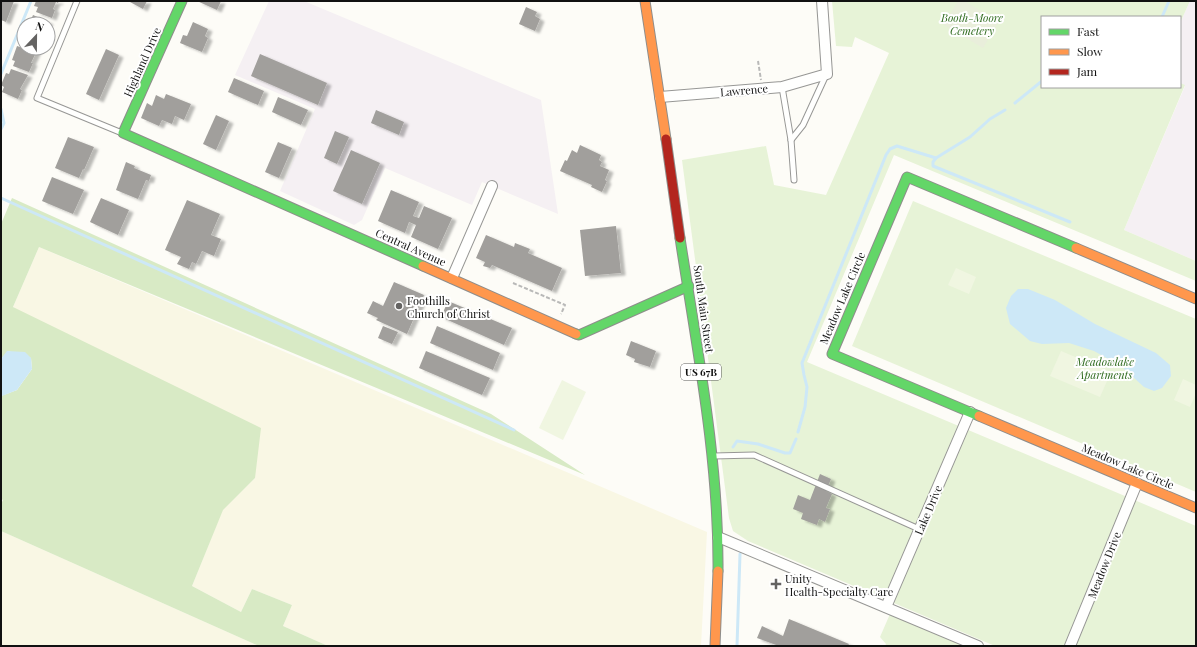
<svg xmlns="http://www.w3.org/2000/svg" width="1197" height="647" font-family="'Playfair Display',serif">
  <defs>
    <filter id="shadow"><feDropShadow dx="4.5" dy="2.5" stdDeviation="1" flood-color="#0004"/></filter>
  </defs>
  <rect width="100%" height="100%" fill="#fdfcf7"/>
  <g fill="#f5f0f3">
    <path d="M269,1H304L541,100L558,214L482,182L472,205L385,168L362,220L354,225L280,191L315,109L235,75Z"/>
    <path d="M1190,1H1196V261L1124,230L1185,86L1180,83V23Z"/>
  </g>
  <g fill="#f9f7e4">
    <path d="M39,247L707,532L701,646H328L283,626L292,605L252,589L241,612L192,586L223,509L255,478L13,307Z"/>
    <path d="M1,531L259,646H1Z"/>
  </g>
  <g fill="#e7f3d7">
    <path d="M832,1H1190L1180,23V17H1042V87H1180V83L1185,85L1124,230L1196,261V281L894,155L807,362L1196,526V646H995L748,541L733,531L729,518L682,160L766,146L774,185L826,195L889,53L855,37L852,47L836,46Z"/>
    <path d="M913,201L1196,319V492L852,346Z"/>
    <path d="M890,614L966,646H885L886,644L880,637Z"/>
  </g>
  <path fill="#d8eac5" d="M12,198L491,414L585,475L39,247L13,307L261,428L255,478L223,510L192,586L241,612L252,589L292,605L283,626L328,646H259L1,531V504L3,500L1,499V396L17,390L32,369L31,358L8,351L1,359V224Z"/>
  <path fill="#e9eedb" d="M958,1H964L999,21L983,48L944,25Z"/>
  <g fill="#f0f6e1">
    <path d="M956,268L976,277L969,294L948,285Z"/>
    <path d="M1061,351L1111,372L1100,397L1050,376Z"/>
    <path d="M1183,379L1196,385V393L1190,407L1174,400Z"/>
    <path d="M562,380L586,392L563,440L539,428Z"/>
  </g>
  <g fill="#cde8f7">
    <path d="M1018,289H1028L1055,300L1095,324L1156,353L1170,365L1171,376L1162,388L1154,391L1144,387L1121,366L1094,351L1069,343L1042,344L1030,341L1010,324L1006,308L1011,296Z"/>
    <path d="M7,351L25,352L31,358L32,369L17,390L2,396L1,359Z"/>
  </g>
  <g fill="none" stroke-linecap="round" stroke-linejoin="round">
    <g stroke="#cde8f7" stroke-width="3">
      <path d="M1162,17L1169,1"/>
      <path d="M1,74L31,1"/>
      <path d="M1015,103L1042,81"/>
      <path d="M1,109L4,123L1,129"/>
      <path d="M1005,110L990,119L970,137L936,158L933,162V166L1070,222"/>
      <path d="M1,198L514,430"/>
      <path d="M798,432L805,407L807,387L804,375L802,363L886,155L890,149L897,146L936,158"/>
      <path d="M733,447L737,441L758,444L785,453H790L796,439"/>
      <path d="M737,646L740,554"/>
    </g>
  </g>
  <g fill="#a19f9c" filter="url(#shadow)">
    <path d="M1,1H14L6,22L1,20Z"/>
    <path d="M36,1H59L58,3L56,2L53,9L55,10L52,18L36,12L38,7L34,6Z"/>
    <path d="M130,1H147L143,9L130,2Z"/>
    <path d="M197,1H221L217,10Z"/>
    <path d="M526,7L537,12L535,16L540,19L535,31L519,24Z"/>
    <path d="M33,15L49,22L48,24H26L28,19L31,20Z"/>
    <path d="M193,22L208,29L205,36L208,38L202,52L180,43L183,35L187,36Z"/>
    <path d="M22,42L24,43V48H38L31,63H33L29,72L13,66L15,61L12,60L17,46L20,47Z"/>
    <path d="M106,49L119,55L99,100L86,94Z"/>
    <path d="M260,54L327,83L318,105L251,76Z"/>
    <path d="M11,69L28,75L20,89L22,90L18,99L2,92L4,87L1,85L6,73L9,74Z"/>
    <path d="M234,78L264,91L258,105L228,92Z"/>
    <path d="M166,94L191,104L184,120L175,116L172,124L162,120L159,126L141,118L147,103L152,106L156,95L164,99Z"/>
    <path d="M278,97L308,110L301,125L272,112Z"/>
    <path d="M376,110L404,122L399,135L371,123Z"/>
    <path d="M216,115L229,121L216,150L203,144Z"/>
    <path d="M335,131L349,137L337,164L324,158Z"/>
    <path d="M68,137L94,147L84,170L83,169L79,178L55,168Z"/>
    <path d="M278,142L292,148L279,178L265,172Z"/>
    <path d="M580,145L601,155L599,160L602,162L600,166L609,170L605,180L607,181L602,192L591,187L592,185L560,171L565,160L567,161L572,150L577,153Z"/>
    <path d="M351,150L380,163L362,204L333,191Z"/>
    <path d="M126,162L135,166L134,168L151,175L149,181L146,180L138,199L116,190Z"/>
    <path d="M52,177L84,190L73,214L42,201Z"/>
    <path d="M391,190L419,202L413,216L419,218L424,206L452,218L438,249L411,237L416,225L409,222L405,233L378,221Z"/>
    <path d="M101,198L129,210L118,235L90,222Z"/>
    <path d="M187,200L220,214L211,235L221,239L214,256L202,251L196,264L192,262L189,269L177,264L181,257L165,250Z"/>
    <path d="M616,226L621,273L585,276L580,230Z"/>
    <path d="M486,235L514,247L515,243L530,249L528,253L562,268L552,291L492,265L490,268L483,266L485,262L476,258Z"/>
    <path d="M394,282L424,295L407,334L376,320L378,318L367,313L373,301L383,306Z"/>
    <path d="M448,301L512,328L504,345L441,317Z"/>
    <path d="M383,326L398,332L392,344L378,338Z"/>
    <path d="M437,326L500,353L493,370L430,343Z"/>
    <path d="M631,341L656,351L650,367L634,362L635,359L626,355Z"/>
    <path d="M426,351L490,378L482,395L419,368Z"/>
    <path d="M820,474L831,479L826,491L832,494L826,508L830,509L825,522L819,519L817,525L801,519L803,513L793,509L798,495L810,500Z"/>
    <path d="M789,619L849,644L848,646H779L757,638L762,626L783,636Z"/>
  </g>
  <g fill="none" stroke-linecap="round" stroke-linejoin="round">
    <defs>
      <g id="lane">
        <path d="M77,1L37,98L122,133"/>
        <path d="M782,87L791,140L794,180"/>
        <path d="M791,140L803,125L826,75"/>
        <path d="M714,456L754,455L919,529"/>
      </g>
      <g id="street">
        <path d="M660,97L782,87L827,74L822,1"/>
        <path d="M452,278L492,186"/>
        <path d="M718,537L978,646"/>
        <path d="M886,607L970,412"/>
        <path d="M1070,646L1137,483"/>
      </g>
      <g id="fast">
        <path d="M182,1L123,133L423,266"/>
        <path d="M680,238C697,349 719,459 718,571"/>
        <path d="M576,334L579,335L689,286"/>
        <path d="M979,416L832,354L907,177L1076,248"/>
      </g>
      <g id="slow">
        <path d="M645,1L666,139"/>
        <path d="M1076,248L1196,299"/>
        <path d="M423,266L576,334"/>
        <path d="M979,416L1196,508"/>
        <path d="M715,646L718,571"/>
      </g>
      <path id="jam" d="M666,139L680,238"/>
    </defs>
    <use href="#lane" stroke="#979795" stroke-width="7"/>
    <use href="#street" stroke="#979795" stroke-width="12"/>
    <use href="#fast" stroke="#8e8d8b" stroke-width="11"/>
    <use href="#slow" stroke="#8e8d8b" stroke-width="11"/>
    <use href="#jam" stroke="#8e8d8b" stroke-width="11"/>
    <g stroke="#b9b9b8" stroke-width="2" stroke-dasharray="4 2" stroke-linecap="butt">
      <path d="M758,61L761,80"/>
      <path d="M513,283L565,305L561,314"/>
    </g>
    <use href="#lane" stroke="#fffffe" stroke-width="5"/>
    <use href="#street" stroke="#fffffe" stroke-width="10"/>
    <use href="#fast" stroke="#63d668" stroke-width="9"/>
    <use href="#slow" stroke="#ff974d" stroke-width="9"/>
    <use href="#jam" stroke="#b3261e" stroke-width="9"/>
  </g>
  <g fill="#646362" stroke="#fff" stroke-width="1.5">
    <circle cx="399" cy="306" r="4"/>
    <path d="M774 578h4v4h4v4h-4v4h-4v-4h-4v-4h4z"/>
  </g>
  <g text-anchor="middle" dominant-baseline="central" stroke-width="4" stroke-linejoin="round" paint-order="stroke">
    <rect fill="#fff" stroke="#585858" stroke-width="1" x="681" y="364" width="40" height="16" rx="3"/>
    <g font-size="10" font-weight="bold" fill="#111">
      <text x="701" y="372">US 67B</text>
    </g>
    <g font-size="11" font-style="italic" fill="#2f6b1f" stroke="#fff">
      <text x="972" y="17">Booth-Moore<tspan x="972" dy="13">Cemetery</tspan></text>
      <text x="1105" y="361">Meadowlake<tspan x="1105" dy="13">Apartments</tspan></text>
    </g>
    <g font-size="11" fill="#111" stroke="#fff">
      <text transform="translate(142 62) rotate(-66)">Highland Drive</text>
      <text transform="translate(744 90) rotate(-5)">Lawrence</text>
      <text transform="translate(411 247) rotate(24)">Central Avenue</text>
      <text transform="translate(842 298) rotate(-67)">Meadow Lake Circle</text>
      <text transform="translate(704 309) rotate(82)">South Main Street</text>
      <text transform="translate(1128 466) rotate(23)">Meadow Lake Circle</text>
      <text transform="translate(928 510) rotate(-67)">Lake Drive</text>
      <text transform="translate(1104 565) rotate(-68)">Meadow Drive</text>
    </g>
    <g font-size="11" fill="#111" stroke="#fff" text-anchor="start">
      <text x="407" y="300">Foothills<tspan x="407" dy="13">Church of Christ</tspan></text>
      <text x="785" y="578">Unity<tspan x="785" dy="13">Health-Specialty Care</tspan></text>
    </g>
  </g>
  <rect width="1197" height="647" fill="none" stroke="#111111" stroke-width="4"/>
  <rect x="1041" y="16" width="140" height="72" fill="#ffffff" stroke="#a0a0a0"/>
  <rect x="1049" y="29" width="20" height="6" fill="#63d668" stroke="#a0a0a0"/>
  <text x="1077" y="36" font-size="12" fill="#111111">Fast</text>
  <rect x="1049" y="49" width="20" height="6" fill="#ff974d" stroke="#a0a0a0"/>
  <text x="1077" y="56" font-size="12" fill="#111111">Slow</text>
  <rect x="1049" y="69" width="20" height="6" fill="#b3261e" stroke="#a0a0a0"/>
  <text x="1077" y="76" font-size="12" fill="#111111">Jam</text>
  <g transform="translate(36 36) rotate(22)"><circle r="19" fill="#ffffff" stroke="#a0a0a0"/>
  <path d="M0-3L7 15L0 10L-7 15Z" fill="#646362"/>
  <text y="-6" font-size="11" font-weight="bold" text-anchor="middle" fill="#111111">N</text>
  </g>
</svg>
